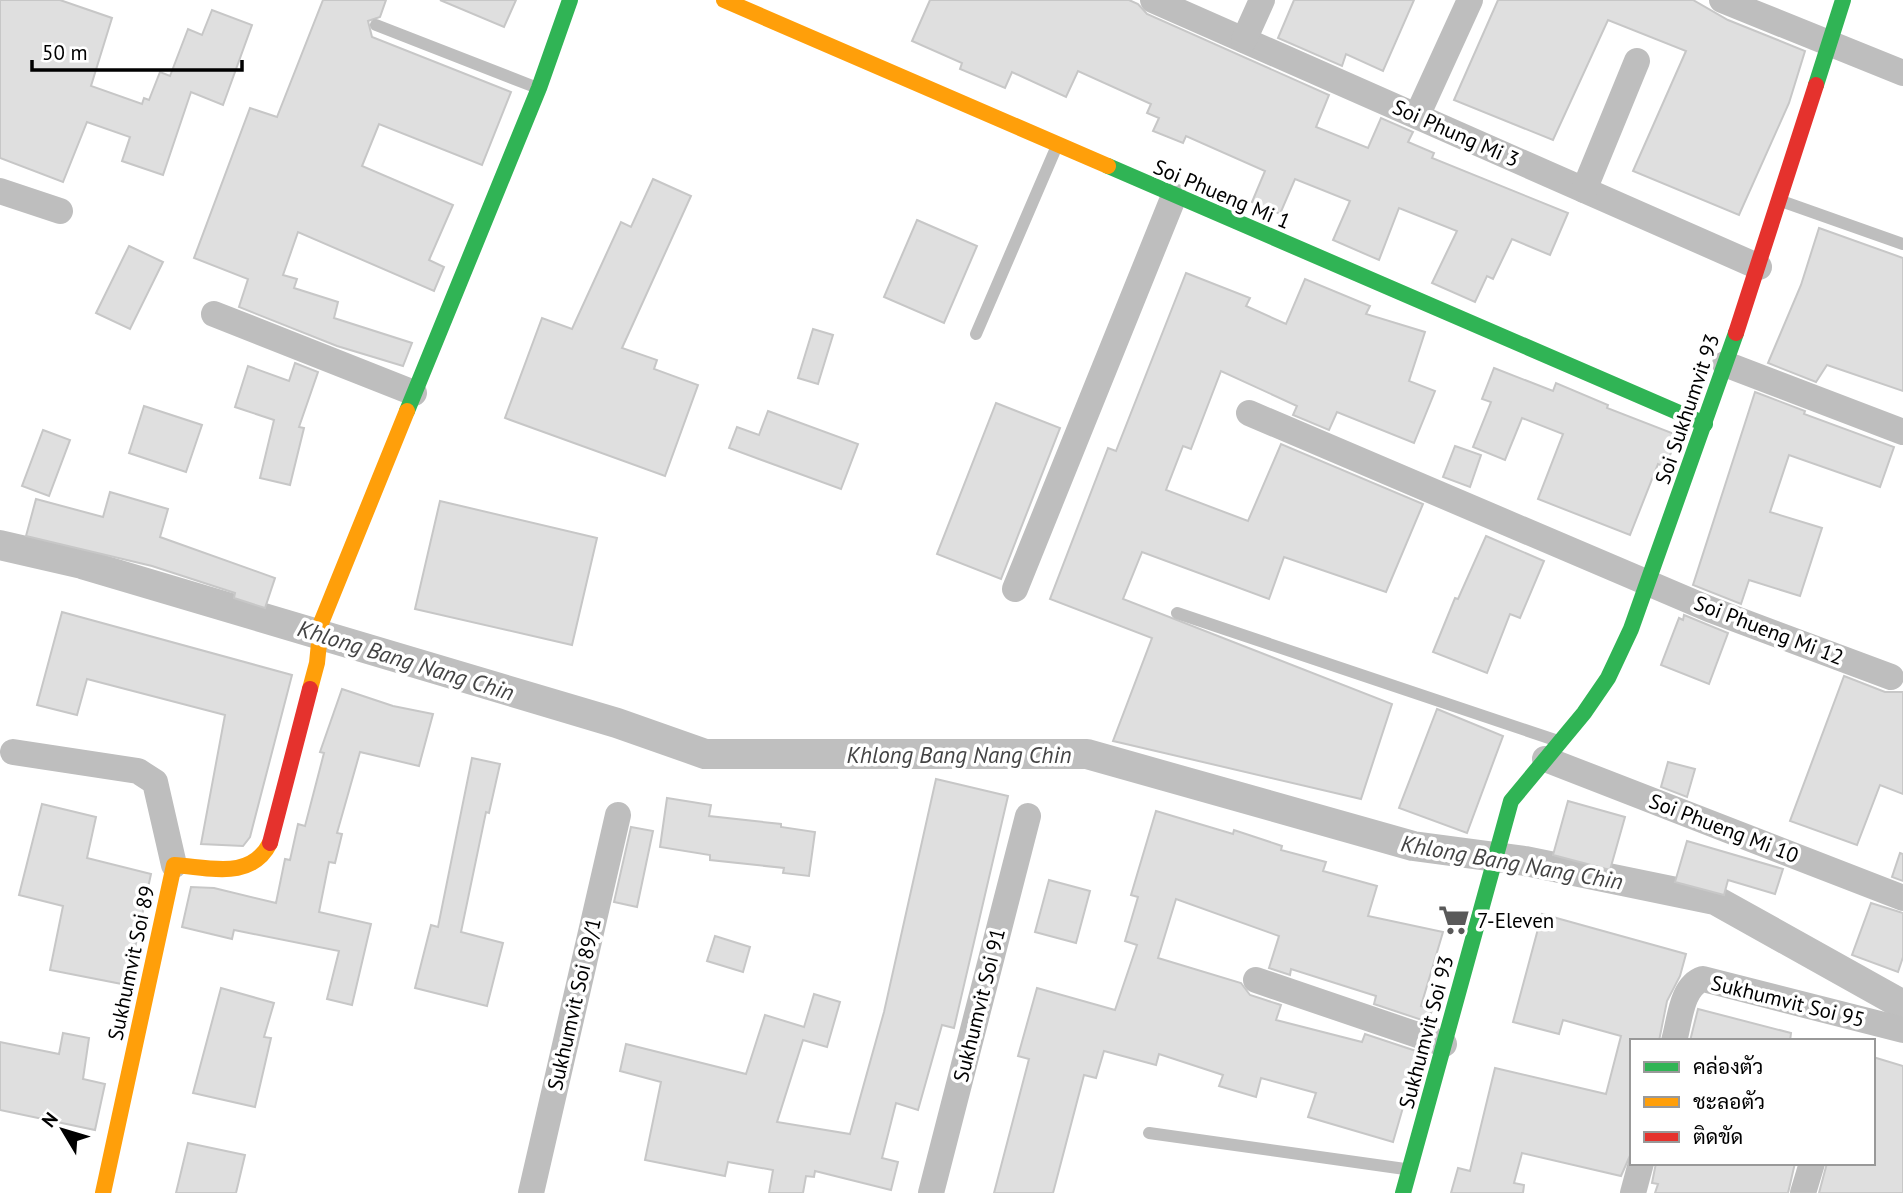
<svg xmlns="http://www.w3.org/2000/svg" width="1903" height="1193" font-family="'PT Sans',Sarabun,sans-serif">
  <rect width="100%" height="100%" fill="#fff"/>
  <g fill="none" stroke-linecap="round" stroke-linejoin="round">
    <path stroke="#bfbfbf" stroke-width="30" d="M0,545L82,564L617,723L705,754H1087L1413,846L1525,861L1715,900L1903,1005"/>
  </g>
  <g fill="#dfdfdf" stroke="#c7c7c7" stroke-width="2">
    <path d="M0,0H60L112,18L91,86L142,104L144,98L149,100L160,72L170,76L188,29L202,35L212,10L252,25L223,105L191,92L163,175L122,161L130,137L87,122L63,182L0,158Z"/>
    <path d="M323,0H386L380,17L368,21L372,37L511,92L482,165L379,124L362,166L453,205L429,260L444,267L434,291L298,232L283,275L297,279L294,288L338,302L334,318L412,343L403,366L337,346L239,307L248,279L194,258L250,108L277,117Z"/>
    <path d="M440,0H516L504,27Z"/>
    <path d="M930,0H1129L1138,4L1147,14L1329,95L1316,127L1368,148L1381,118L1413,132L1408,142L1434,153L1432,158L1568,213L1550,255L1512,239L1493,279L1487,276L1475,302L1432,283L1457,231L1399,208L1379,260L1333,240L1350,201L1295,179L1280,214L1252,202L1265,171L1186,136L1183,143L1153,131L1159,118L1147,113L1151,104L1078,71L1066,97L1012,72L1005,88L960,69L962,63L912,41Z"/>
    <path d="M1294,0H1414L1383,71L1346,54L1342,66L1278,38Z"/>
    <path d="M1498,0H1693L1728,20L1805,51L1789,103L1739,215L1633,171L1686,51L1608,20L1553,140L1454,100Z"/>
    <path d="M653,179L691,196L622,348L657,360L654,369L698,385L665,476L505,418L542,318L572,329L621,222L631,227Z"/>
    <path d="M917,220L977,246L944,323L884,297Z"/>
    <path d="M1819,228L1903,258V391L1827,365L1816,382L1768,363L1801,285Z"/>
    <path d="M129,246L163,262L130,329L96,313Z"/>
    <path d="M1186,273L1250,298L1246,306L1286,324L1305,279L1370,306L1366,314L1425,332L1409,381L1435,391L1414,443L1337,412L1329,430L1293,415L1297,406L1221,371L1191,449L1183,446L1166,490L1248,521L1281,444L1423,504L1386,592L1284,557L1269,599L1142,552L1123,599L1392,704L1361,799L1113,741L1152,638L1050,599L1108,448L1116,451Z"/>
    <path d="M813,329L833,335L818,384L798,378Z"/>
    <path d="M295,363L318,372L299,427L304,428L290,485L260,478L274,420L235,407L248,366L289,381Z"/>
    <path d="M1494,368L1553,391L1556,383L1608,405L1607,408L1677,435L1666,467L1658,464L1630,535L1538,499L1563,434L1522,418L1505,460L1473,447L1491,402L1482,399Z"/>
    <path d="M1755,392L1805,411L1804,414L1894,447L1880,487L1789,455L1770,512L1822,528L1800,596L1749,580L1741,604L1693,585Z"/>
    <path d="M996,403L1060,428L1001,579L937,554Z"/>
    <path d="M144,406L202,425L186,472L129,453Z"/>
    <path d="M768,411L858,444L841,489L729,448L737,427L759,435Z"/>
    <path d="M43,430L70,440L49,496L22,486Z"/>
    <path d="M1455,446L1481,455L1470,487L1443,477Z"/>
    <path d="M110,492L168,509L160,537L275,578L265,608L234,598L235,593L152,566L26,536L36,499L103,517Z"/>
    <path d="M440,501L597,538L572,645L415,609Z"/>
    <path d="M1486,536L1544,561L1520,618L1510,614L1487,673L1433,652L1455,598L1458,599Z"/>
    <path d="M62,612L292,675L250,837L243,846L201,844L225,715L87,679L77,715L37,705Z"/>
    <path d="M1684,615L1728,633L1709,684L1661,665L1679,618L1683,620Z"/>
    <path d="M1844,676L1885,692H1903V794L1880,785L1857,845L1790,821Z"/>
    <path d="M342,689L393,706L433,714L419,766L360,752L337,833L342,834L335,863L329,862L319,912L371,924L352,1005L327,999L339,951L234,930L232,939L182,927L191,887L214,888L276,903L285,859L290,860L298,824L305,826L324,753L320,752Z"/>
    <path d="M1437,709L1503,736L1467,833L1399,808Z"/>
    <path d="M472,758L500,764L489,813L486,812L461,932L503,943L487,1006L415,988L431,925L438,927Z"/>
    <path d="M1668,762L1695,769L1687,797L1661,787Z"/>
    <path d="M936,779L1008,796L954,1028L942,1025L918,1110L896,1103L882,1158L898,1162L891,1190L815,1171L814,1177L806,1176L803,1193H769L773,1170L728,1162L725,1176L645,1160L661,1082L620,1071L626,1044L746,1074L765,1015L804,1027L814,994L840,1002L827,1047L803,1040L777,1122L850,1134L884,1012Z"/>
    <path d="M667,798L711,805L709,816L781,824V827L815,832L809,876L783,873L784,868L710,860V855L660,847Z"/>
    <path d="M1568,801L1625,817L1610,870L1553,855Z"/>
    <path d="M42,804L96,817L87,858L151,874L127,985L50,970L63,906L19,895Z"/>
    <path d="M1156,811L1233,834L1234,830L1282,846L1281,850L1326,862L1323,871L1377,886L1368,916L1443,932L1421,1006L1432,1010L1428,1022L1374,1004L1376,996L1291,969L1290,975L1269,968L1279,936L1176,899L1158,958L1241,983L1250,995L1281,1005L1276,1020L1362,1042L1365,1034L1419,1052L1393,1142L1308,1117L1316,1093L1261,1078L1256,1097L1219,1086L1223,1075L1159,1054L1156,1065L1104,1051L1096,1078L1084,1075L1053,1193H994L1029,1059L1018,1056L1037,988L1115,1010L1137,945L1125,941L1138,897L1131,895Z"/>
    <path d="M631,827L653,831L637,907L614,902Z"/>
    <path d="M1687,841L1783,869L1775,894L1728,880L1724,895L1675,882Z"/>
    <path d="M1900,853L1903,854V881L1892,877Z"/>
    <path d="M1049,880L1090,891L1076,943L1035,932Z"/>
    <path d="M1871,903L1903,913V957L1898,972L1852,955Z"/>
    <path d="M1542,914L1686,954L1680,976L1667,1001L1659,1041H1632V1151L1621,1176L1522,1153L1514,1183L1524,1185L1523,1193H1451L1458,1168L1470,1171L1495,1068L1606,1094L1621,1036L1563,1020L1559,1034L1513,1022Z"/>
    <path d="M715,936L750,947L743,972L707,961Z"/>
    <path d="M221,988L274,1003L264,1037L271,1038L255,1107L193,1093Z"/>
    <path d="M1698,1009L1791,1033L1790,1041H1690Z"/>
    <path d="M63,1033L89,1038L83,1079L105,1084L95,1130L0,1110V1042L59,1054Z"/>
    <path d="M1873,1057L1903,1066V1193H1819L1827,1163H1873Z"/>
    <path d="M188,1143L245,1155L236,1193H176Z"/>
    <path d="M1656,1163H1795L1788,1193H1655L1658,1184L1652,1183Z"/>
  </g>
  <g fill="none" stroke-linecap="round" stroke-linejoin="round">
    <g stroke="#bebebe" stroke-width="12">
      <path d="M376,25L535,87"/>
      <path d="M1784,202L1903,244"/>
      <path d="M976,334L1056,148"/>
      <path d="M1177,613L1555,740"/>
      <path d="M1149,1133L1405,1169"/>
    </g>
    <g stroke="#bebebe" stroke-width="26">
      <path d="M1153,0L1759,267"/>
      <path d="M1722,0L1903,73"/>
      <path d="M1244,40L1262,0"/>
      <path d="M1417,116L1470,0"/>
      <path d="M1584,190L1637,61"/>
      <path d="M0,191L60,211"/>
      <path d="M214,314L414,393"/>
      <path d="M1725,364L1903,432"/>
      <path d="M1249,413L1709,609L1891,677"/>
      <path d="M1015,589L1174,196"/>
      <path d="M13,752L138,771L155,782L174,865"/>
      <path d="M1545,759L1903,898"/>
      <path d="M1256,980L1444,1044"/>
      <path d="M1674,1041C1680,1021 1681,986 1703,979L1903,1030"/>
      <path d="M531,1193L618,815"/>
      <path d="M931,1193L1028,816"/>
      <path d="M1633,1193L1641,1163"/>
      <path d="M1803,1193L1812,1163"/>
    </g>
    <g stroke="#30b455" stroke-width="16">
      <path d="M1816,85L1843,0"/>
      <path d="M1108,166L1705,424"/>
      <path d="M407,411L539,88L570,0"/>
      <path d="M1403,1193L1511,801L1584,713L1608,678L1631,629L1736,333"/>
    </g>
    <g stroke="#ff9f0a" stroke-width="16">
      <path d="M724,0L1108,166"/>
      <path d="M310,689L317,663L321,623L407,411"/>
      <path d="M103,1193L174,865C209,867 251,881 270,843"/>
    </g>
    <g stroke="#e5322d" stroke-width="16">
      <path d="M1736,333L1816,85"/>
      <path d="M270,843L310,689"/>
    </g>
  </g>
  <defs>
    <symbol id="supermarket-bare" viewBox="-9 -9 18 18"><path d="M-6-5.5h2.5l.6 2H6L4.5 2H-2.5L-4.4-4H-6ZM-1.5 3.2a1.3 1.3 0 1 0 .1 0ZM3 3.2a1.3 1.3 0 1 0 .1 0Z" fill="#595959" stroke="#fff" stroke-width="2.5" paint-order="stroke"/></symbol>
  </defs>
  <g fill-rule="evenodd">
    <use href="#supermarket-bare" x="1432" y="898" width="44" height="44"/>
  </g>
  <g text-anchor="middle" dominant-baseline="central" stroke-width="7" stroke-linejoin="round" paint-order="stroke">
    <g font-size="21" fill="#000" stroke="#fff">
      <text transform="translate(1456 133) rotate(24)">Soi Phung Mi 3</text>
      <text transform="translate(1222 194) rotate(23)">Soi Phueng Mi 1</text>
      <text transform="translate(1687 409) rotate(-71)">Soi Sukhumvit 93</text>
      <text transform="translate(1769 630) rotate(21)">Soi Phueng Mi 12</text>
      <text transform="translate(1724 828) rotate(21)">Soi Phueng Mi 10</text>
      <text transform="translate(131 963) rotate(-78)">Sukhumvit Soi 89</text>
      <text transform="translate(1788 1001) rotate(14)">Sukhumvit Soi 95</text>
      <text transform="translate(574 1004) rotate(-77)">Sukhumvit Soi 89/1</text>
      <text transform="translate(979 1005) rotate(-76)">Sukhumvit Soi 91</text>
      <text transform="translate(1426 1032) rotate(-75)">Sukhumvit Soi 93</text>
    </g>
    <g font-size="21" fill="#000" stroke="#fff" text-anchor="start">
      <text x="1477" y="920">7-Eleven</text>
    </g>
    <g font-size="23" font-style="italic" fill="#444" stroke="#fff">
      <text transform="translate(406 660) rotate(17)">Khlong Bang Nang Chin</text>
      <text x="959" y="754">Khlong Bang Nang Chin</text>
      <text transform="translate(1512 862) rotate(10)">Khlong Bang Nang Chin</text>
    </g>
  </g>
  <rect x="1630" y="1039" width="245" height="126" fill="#ffffff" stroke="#999999" stroke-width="2"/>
  <rect x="1644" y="1062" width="35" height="10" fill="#30b455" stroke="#999999" stroke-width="2"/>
  <text x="1693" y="1074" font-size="21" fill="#000000">คล่องตัว</text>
  <rect x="1644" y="1097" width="35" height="10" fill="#ff9f0a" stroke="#999999" stroke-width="2"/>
  <text x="1693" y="1109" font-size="21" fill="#000000">ชะลอตัว</text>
  <rect x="1644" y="1132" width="35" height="10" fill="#e5322d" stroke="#999999" stroke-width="2"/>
  <text x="1693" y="1144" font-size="21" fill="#000000">ติดขัด</text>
  <g transform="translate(63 1130) rotate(308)" stroke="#ffffff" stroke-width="5" paint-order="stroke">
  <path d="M0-5L12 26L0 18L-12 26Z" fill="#000000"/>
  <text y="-10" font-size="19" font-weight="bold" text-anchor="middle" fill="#000000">N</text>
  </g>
  <path d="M32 60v10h210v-10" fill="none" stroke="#000000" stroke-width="3.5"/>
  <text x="42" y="60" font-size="21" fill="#000000" stroke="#ffffff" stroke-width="5" paint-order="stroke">50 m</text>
</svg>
